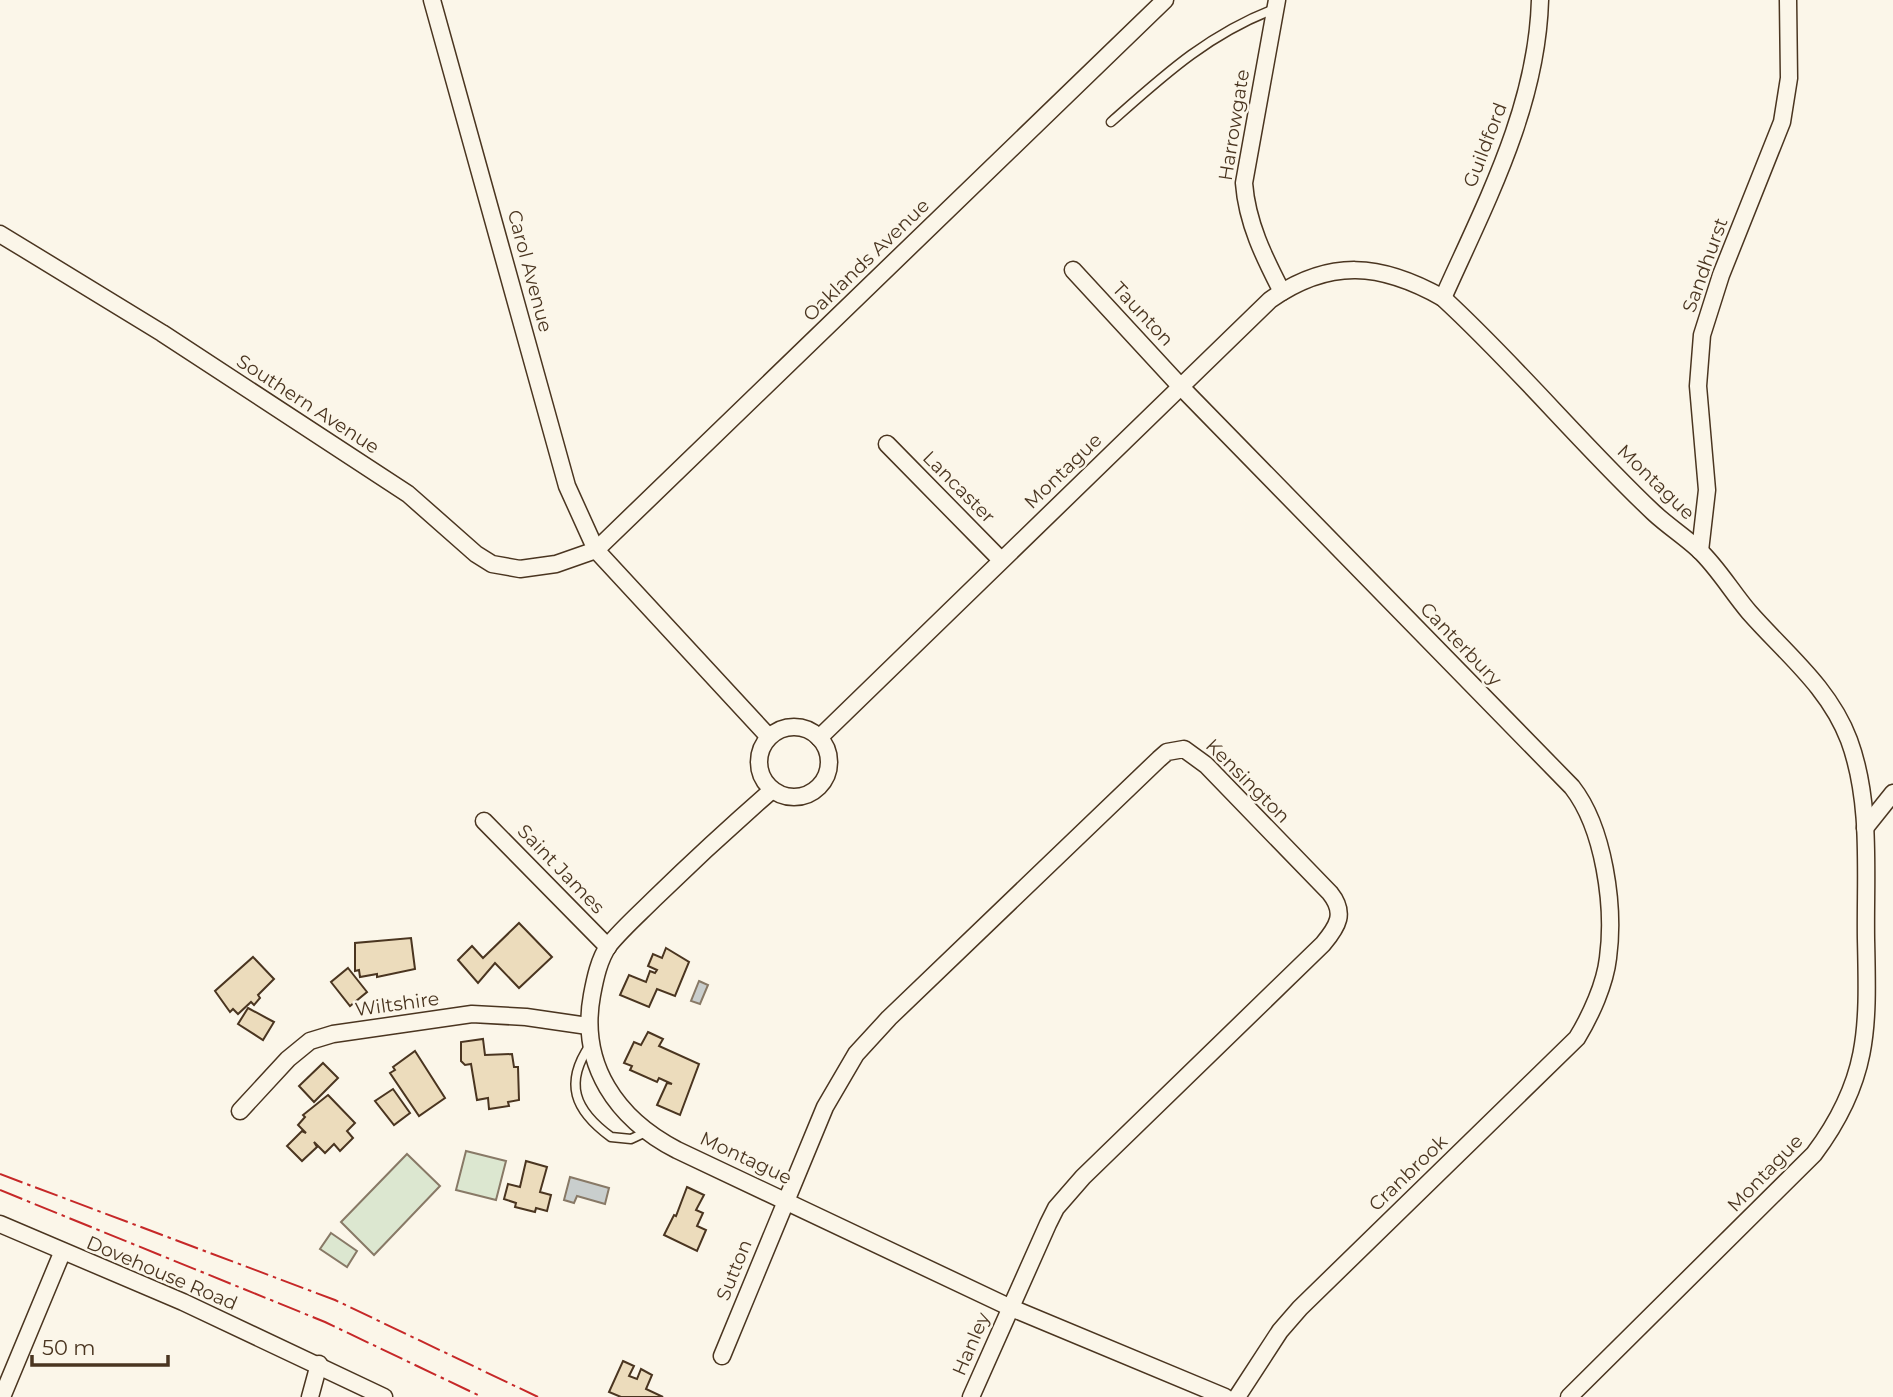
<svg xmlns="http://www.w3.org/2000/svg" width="1893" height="1397" font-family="Montserrat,sans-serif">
  <rect width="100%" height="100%" fill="#fbf6e9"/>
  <g fill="#dce7d0" stroke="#887966" stroke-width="2">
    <path d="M466,1151L506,1161L496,1200L456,1190Z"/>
    <path d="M407,1154L440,1186L374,1255L341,1222Z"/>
    <path d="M331,1233L357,1251L347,1267L320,1249Z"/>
  </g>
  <g fill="#c9cecd" stroke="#887966" stroke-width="2">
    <path d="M699,981L708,985L700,1004L691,1001Z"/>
    <path d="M570,1177L609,1188L605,1204L577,1196L574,1203L564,1200Z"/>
  </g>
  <g fill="#ecdcbc" stroke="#4a3520" stroke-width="2">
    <path d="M519,923L552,957L519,988L495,963L478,983L458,960L472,946L483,958Z"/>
    <path d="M411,938L415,969L377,977V974L360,977L359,970L355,971V943Z"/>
    <path d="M666,948L689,962L675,996L657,989L649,1007L620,995L629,975L646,982L650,971L655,973L657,970L648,966L653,954L662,958Z"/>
    <path d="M253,957L274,979L258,995L260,998L254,1005L251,1002L238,1014L233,1009L230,1012L215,991Z"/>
    <path d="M348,968L367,992L350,1006L331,982Z"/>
    <path d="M248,1008L274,1022L263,1040L238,1024Z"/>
    <path d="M648,1032L663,1039L659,1046L699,1064L680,1115L657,1105L667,1083L672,1084L659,1078L657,1082L630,1070L632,1066L624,1063L634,1042L641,1045Z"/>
    <path d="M483,1039L485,1055L512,1054L514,1067H518L519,1100L508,1102L509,1106L489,1109L488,1098L477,1100L471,1064L465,1065L461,1061V1042Z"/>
    <path d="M415,1051L445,1098L419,1116L390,1073L395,1070L393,1067Z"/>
    <path d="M323,1063L338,1078L314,1102L299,1086Z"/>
    <path d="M393,1089L410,1113L394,1125L375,1101Z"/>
    <path d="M328,1095L355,1123L347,1131L353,1138L340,1151L334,1144L325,1153L314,1142L317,1147L302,1161L287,1146L302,1131L306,1133L298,1125L305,1117L303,1115Z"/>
    <path d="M526,1161L547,1167L540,1192L551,1195L547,1211L536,1208L535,1212L515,1207L516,1203L504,1199L508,1184L520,1187Z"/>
    <path d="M687,1187L704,1195L696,1210L703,1213L697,1226L706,1230L697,1251L664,1235L674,1215L676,1216Z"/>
    <path d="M623,1361L634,1366L629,1376L637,1379L641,1369L652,1375L646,1389L663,1397H621L609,1392Z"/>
  </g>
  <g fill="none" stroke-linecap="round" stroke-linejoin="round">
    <defs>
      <g id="lane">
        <path d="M1111,122C1164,75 1207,35 1274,9"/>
        <path d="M590,1045C564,1083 574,1110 611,1137L631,1139L646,1132"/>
      </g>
      <g id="street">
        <path d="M432,0L567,486L596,550L769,737"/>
        <path d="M1277,0L1244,183C1247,223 1264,257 1282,292"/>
        <path d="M0,234L162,333L408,494L476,554L492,564L520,569L556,564L596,550L1165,0"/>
        <path d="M1073,270L1181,387L1572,787C1604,828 1615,906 1608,958C1605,984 1591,1015 1577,1038L1300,1308L1280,1331L1237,1397"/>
        <path d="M1443,298C1486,202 1537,107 1540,0"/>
        <path d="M887,444L1000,559"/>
        <path d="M1700,551L1707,490L1698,386L1702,335L1721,275L1782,122L1789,78L1788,0"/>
        <circle cx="794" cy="762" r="35"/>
        <path d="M819,738L1270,300C1330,258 1381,263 1443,298C1517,366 1581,444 1654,513C1668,526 1685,537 1699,550C1718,568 1732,592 1749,612C1785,653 1829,687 1849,740C1872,802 1865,874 1866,939C1868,1028 1870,1079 1814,1154L1569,1397"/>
        <path d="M771,791C731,826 692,862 654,899C639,914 622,929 609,945C599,959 595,979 592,995C579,1065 617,1119 677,1150L1009,1307L1225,1397"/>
        <path d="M484,821L608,947"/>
        <path d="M1865,828L1893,793"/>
        <path d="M240,1111L288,1059L310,1041L333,1034L472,1014L526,1017L588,1026"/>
        <path d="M0,1224L183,1302L384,1397"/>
        <path d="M722,1356L825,1107L856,1054L889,1018L1159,759L1167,752L1184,749L1206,765L1330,893C1346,913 1338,926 1323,944L1083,1177L1056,1208L1048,1224L971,1397"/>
        <path d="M2,1397L62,1253"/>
        <path d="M310,1397L319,1364"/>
      </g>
    </defs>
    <use href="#lane" stroke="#4a3520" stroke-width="11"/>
    <use href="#street" stroke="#4a3520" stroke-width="19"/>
    <use href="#lane" stroke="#fbf6e9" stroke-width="8"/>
    <use href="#street" stroke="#fbf6e9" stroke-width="16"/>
    <g stroke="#c62828" stroke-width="2" stroke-dasharray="24 5 3.5 5" stroke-linecap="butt">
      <path d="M0,1174L335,1300L538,1397"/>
      <path d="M0,1190L325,1322L482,1397"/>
    </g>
  </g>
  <g text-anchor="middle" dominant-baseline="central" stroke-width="5" stroke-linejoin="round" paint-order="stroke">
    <g font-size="19" fill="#4a3520" stroke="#fbf6e9">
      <text transform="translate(1234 125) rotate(-81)">Harrowgate</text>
      <text transform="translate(1485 145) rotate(-69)">Guildford</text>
      <text transform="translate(866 260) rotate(-44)">Oaklands Avenue</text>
      <text transform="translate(1705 265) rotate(-70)">Sandhurst</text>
      <text transform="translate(530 271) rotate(75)">Carol Avenue</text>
      <text transform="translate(1143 314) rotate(47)">Taunton</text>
      <text transform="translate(308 404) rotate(33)">Southern Avenue</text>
      <text transform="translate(1063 471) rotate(-44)">Montague</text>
      <text transform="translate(1656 482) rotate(44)">Montague</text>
      <text transform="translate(959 487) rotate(45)">Lancaster</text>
      <text transform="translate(1461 644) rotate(46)">Canterbury</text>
      <text transform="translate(1248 781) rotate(45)">Kensington</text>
      <text transform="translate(561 869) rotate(46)">Saint James</text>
      <text transform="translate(397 1004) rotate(-8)">Wiltshire</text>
      <text transform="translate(746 1158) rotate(25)">Montague</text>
      <text transform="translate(1408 1173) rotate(-44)">Cranbrook</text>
      <text transform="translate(1765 1173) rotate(-46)">Montague</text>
      <text transform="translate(734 1270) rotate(-68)">Sutton</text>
      <text transform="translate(162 1273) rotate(23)">Dovehouse Road</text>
      <text transform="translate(971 1344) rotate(-67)">Hanley</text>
    </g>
  </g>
  <path d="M32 1355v10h136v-10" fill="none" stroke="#4a3520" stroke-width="3.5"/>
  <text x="42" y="1355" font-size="21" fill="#4a3520" stroke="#fbf6e9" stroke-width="5" paint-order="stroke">50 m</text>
</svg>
